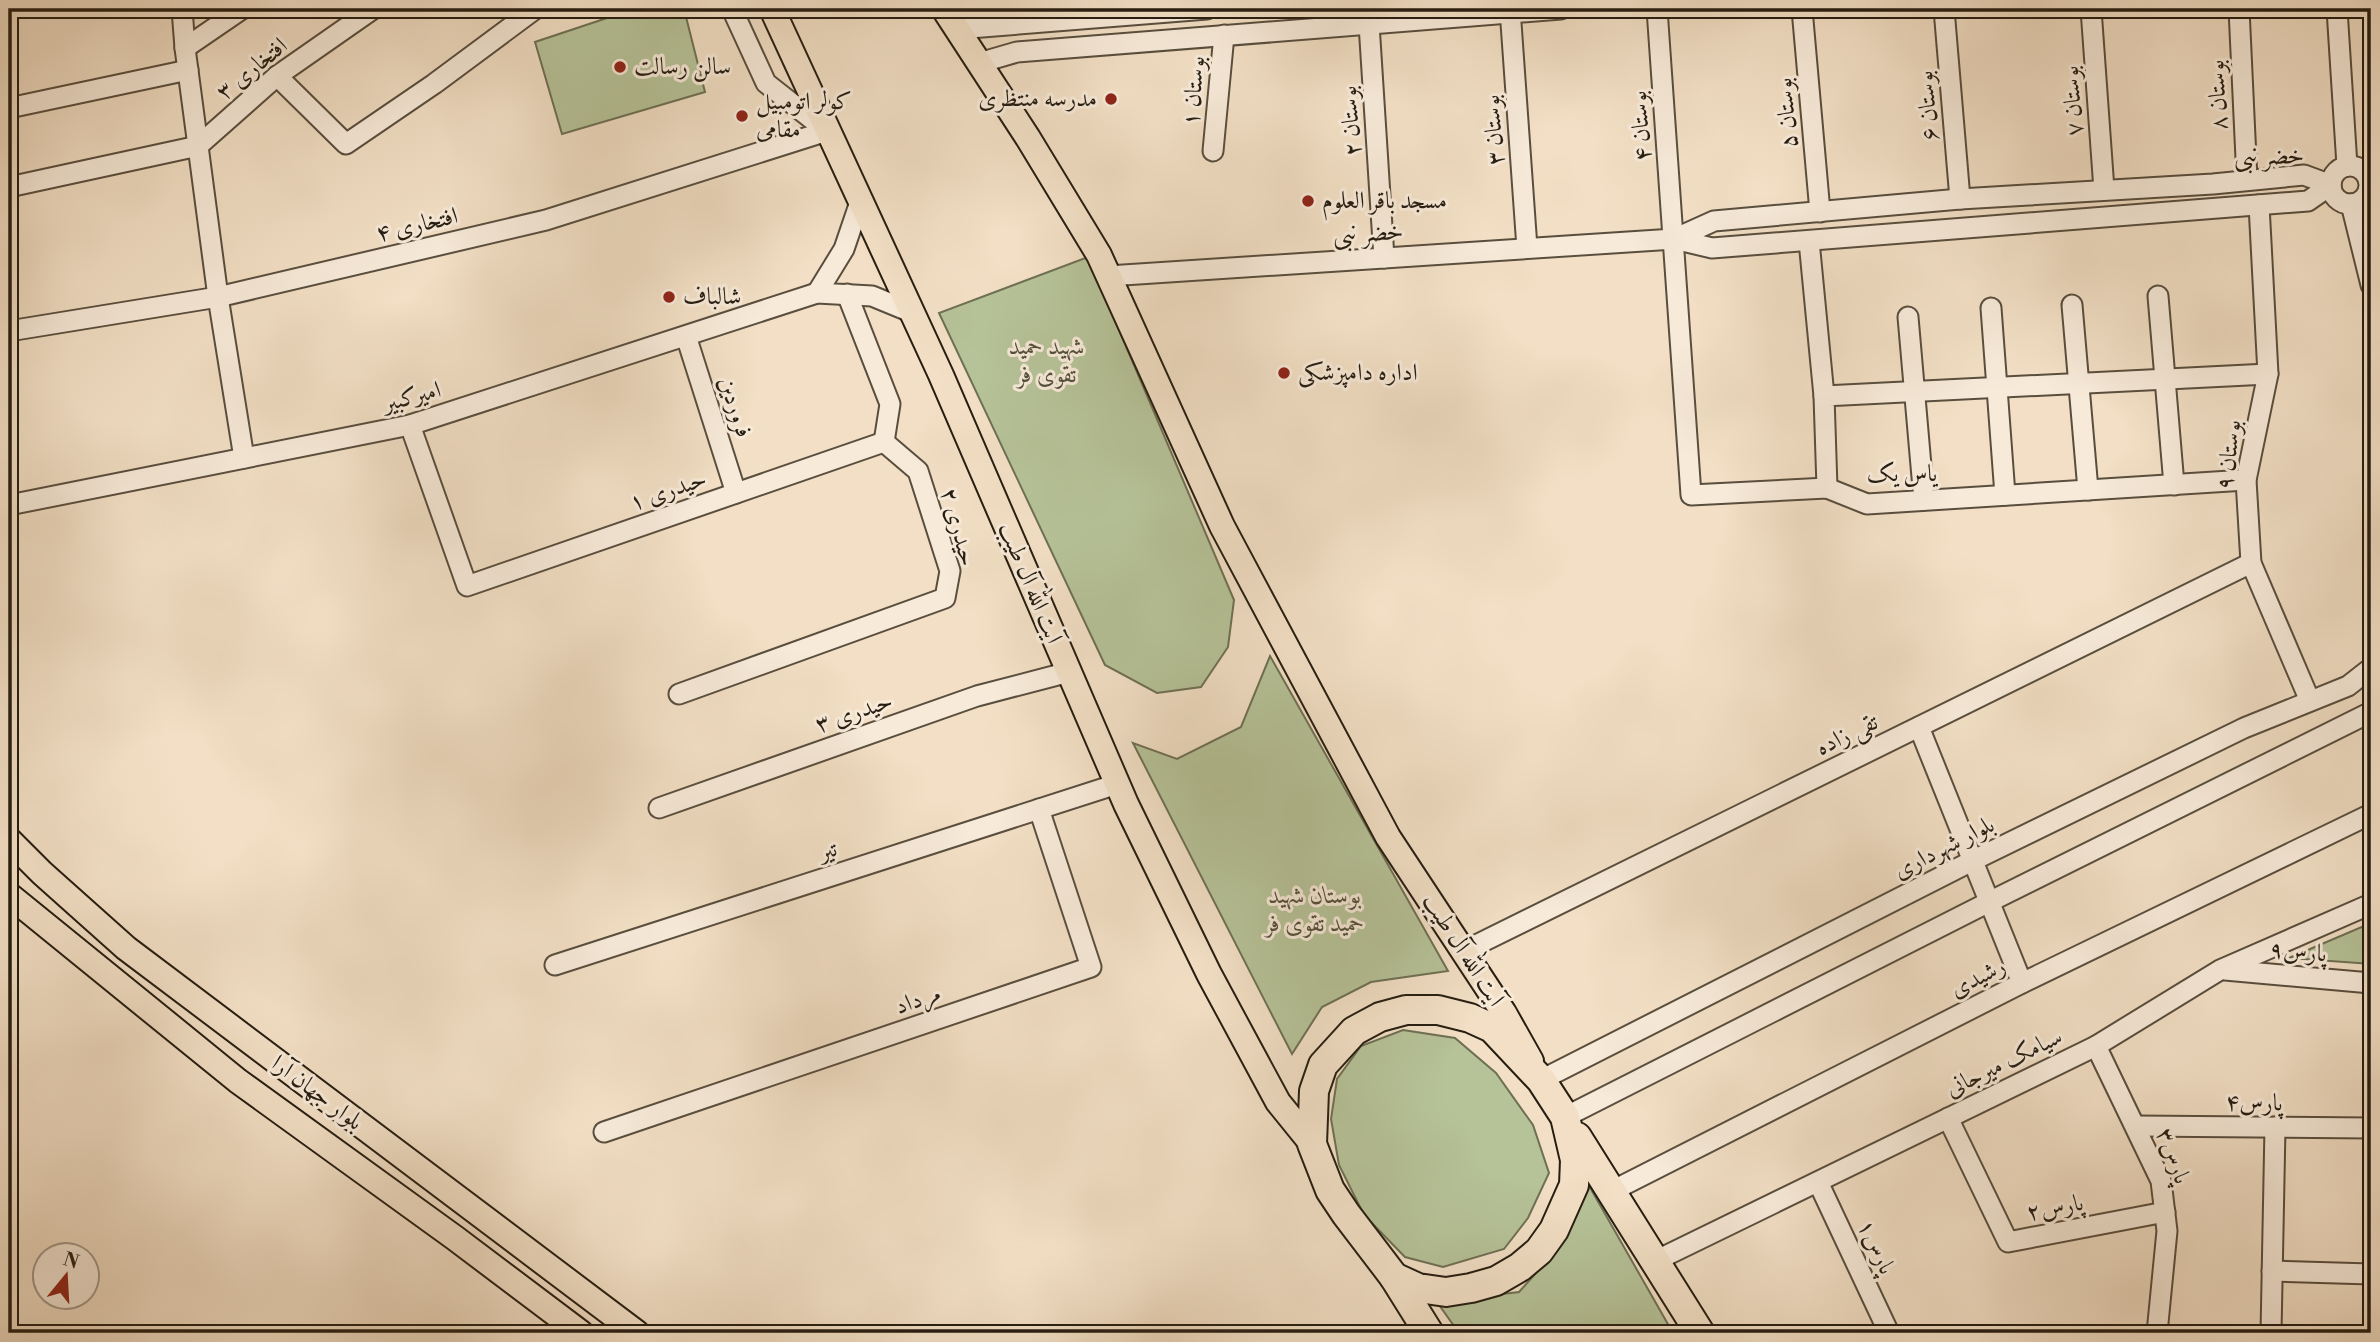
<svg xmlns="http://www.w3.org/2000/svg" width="2380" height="1342" font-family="'Libre Bodoni',Amiri,serif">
  <rect width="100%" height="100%" fill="#f2dfc5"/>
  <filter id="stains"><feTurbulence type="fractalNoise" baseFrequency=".00286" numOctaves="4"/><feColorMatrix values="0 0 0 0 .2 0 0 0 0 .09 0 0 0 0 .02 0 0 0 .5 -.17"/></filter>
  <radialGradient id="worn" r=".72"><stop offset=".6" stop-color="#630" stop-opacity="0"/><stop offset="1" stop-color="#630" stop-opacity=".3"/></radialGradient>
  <g fill="#b6c298" stroke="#6e7054" stroke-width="2">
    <path d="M634,9H684L705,92L562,134L535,42Z"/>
    <path d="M1088,257L1234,600L1228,647L1201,687L1157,693L1105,665L939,313Z"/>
    <path d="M1270,656L1448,971L1371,982L1322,1007L1292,1054L1133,743L1177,759L1241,727Z"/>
    <path d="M2371,923V964L2289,958Z"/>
    <path d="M1403,1030L1455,1038L1496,1073L1533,1125L1549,1173L1528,1218L1504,1249L1443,1267L1405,1257L1364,1215L1339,1165L1331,1119L1337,1079L1361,1046Z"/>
    <path d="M1588,1184L1673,1333H1459L1437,1302L1519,1292L1560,1246Z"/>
  </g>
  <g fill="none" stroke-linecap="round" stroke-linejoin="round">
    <defs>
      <g id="minor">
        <path d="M182,9L185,48L218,297L244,458"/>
        <path d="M732,9L766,83L827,131"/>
        <path d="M1510,9L1527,248"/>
        <path d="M1657,9L1691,495L1827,488L1867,504L2246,480"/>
        <path d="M1802,9L1820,212"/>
        <path d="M1944,9L1960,199"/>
        <path d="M2091,9L2104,190"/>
        <path d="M2239,9L2247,180"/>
        <path d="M2337,9L2347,166"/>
        <path d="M1369,24L1384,258"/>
        <path d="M957,29L1207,9"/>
        <path d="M185,48L242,9"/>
        <path d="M979,63L1017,52L1561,9"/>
        <path d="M277,76L346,144L434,84L535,9"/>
        <path d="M9,108L188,70"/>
        <path d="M1213,151L1224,35"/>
        <circle cx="2350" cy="185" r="19"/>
        <path d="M2304,175L2331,185L2308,201L1712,248L1674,239L1714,221L1960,199L2213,184Z"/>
        <path d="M9,187L198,146L277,76L373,9"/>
        <path d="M860,202L844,249L817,293L872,296L911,312"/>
        <path d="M2351,204L2371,285"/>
        <path d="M2259,205L2268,374L2246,480L2251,563L2310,701"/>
        <path d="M1809,241L1824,396"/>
        <path d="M1108,276L1674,239"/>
        <path d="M847,294L890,404L884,442"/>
        <path d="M2158,296L2174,485"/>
        <path d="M2072,305L2088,490"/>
        <path d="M1991,308L2005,495"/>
        <path d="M1908,317L1924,500"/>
        <path d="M9,331L218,297L546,220L827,131"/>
        <path d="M686,336L736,493"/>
        <path d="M410,425L467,586L884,442"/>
        <path d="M1827,488L1824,396L2268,374"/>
        <path d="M9,505L410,425L817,293"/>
        <path d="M679,694L945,598L950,571L918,471L884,442"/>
        <path d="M1919,727L2022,983"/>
        <path d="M659,808L977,696L1069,672"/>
        <path d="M1464,951L2251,563"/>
        <path d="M555,965L1117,784"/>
        <path d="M2225,970L2371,983"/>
        <path d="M2096,1046L2161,1181L2167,1231L2157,1333"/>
        <path d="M1541,1080L1974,860L2244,728L2348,686L2371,668"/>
        <path d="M1565,1117L1989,902L2371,712"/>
        <path d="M1948,1118L2008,1242L2165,1212"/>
        <path d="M2136,1126L2371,1128"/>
        <path d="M604,1132L1091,967L1039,809"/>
        <path d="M1818,1182L1889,1333"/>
        <path d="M1610,1192L2022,983L2371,814"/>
        <path d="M1655,1261L2096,1046L2220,970L2371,904"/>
        <path d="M2272,1271L2371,1274"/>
        <path d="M2271,1333L2275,1127"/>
      </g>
      <g id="major">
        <path d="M772,9L941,375L1126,804L1209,974L1278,1102L1312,1144"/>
        <path d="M944,9L1028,138L1099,255L1222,526L1388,837L1504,1013L1531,1061"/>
        <path d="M9,840L42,873L126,948L637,1333"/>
        <path d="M9,895L238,1081L455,1238L581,1333"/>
      </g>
      <g id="highway">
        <path d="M1406,1010H1438L1470,1018L1492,1028L1541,1080L1565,1117L1575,1160L1574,1185L1554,1230L1539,1251L1520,1267L1496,1281L1471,1288L1446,1292L1418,1288L1394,1277L1346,1214L1330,1190L1312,1144L1314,1091L1323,1065L1354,1031L1380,1017Z"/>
        <path d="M1577,1137L1700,1333"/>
        <path d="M1394,1277L1429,1333"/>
      </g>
    </defs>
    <use href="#minor" stroke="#594e3e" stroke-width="23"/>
    <use href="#major" stroke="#261d11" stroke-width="28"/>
    <use href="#highway" stroke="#261d11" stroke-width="32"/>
    <use href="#minor" stroke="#f7ead9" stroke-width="19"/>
    <use href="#major" stroke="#f2dfc5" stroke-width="24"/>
    <use href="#highway" stroke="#f2dfc5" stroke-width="28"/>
  </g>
  <g fill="#8f2418" stroke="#f7ead9" stroke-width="2.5">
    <circle cx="620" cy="67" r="7"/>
    <circle cx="1111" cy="99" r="7"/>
    <circle cx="742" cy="116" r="7"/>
    <circle cx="1308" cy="201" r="7"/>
    <circle cx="669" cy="297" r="7"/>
    <circle cx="1284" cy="373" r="7"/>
  </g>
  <g text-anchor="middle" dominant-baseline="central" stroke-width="6" stroke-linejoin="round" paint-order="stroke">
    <g font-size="24" fill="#261d11" stroke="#f7ead9" text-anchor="start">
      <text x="634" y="67">سالن رسالت</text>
      <text x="1097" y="99" text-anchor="end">مدرسه منتظری</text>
      <text x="756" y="102">کولر اتومبیل<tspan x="756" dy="28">مقامی</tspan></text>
      <text x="1322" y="201">مسجد باقر العلوم</text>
      <text x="683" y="297">شالباف</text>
      <text x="1298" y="373">اداره دامپزشکی</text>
    </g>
    <g font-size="24" fill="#261d11" stroke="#f7ead9">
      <text transform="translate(252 69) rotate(-39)">افتخاری ۳</text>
      <text transform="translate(1194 91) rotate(-85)">بوستان ۱</text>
      <text transform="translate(2218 95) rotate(-93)">بوستان ۸</text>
      <text transform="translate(2073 101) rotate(-94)">بوستان ۷</text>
      <text transform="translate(1928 106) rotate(-95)">بوستان ۶</text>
      <text transform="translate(1787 113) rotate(-95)">بوستان ۵</text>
      <text transform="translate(1351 121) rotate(-94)">بوستان ۲</text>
      <text transform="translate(1641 126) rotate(-94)">بوستان ۴</text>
      <text transform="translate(1494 130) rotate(-94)">بوستان ۳</text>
      <text transform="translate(2269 157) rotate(-2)">خضر نبی</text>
      <text transform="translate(417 225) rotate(-13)">افتخاری ۴</text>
      <text transform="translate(1368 234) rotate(-4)">خضر نبی</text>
      <text transform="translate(412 397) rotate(-15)">امیرکبیر</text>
      <text transform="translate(735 407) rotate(72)">فروردین</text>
      <text transform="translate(2229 455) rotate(-83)">بوستان ۹</text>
      <text x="1902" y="474">یاس یک</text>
      <text transform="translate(668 491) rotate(-19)">حیدری ۱</text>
      <text transform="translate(958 527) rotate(75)">حیدری ۲</text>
      <text transform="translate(1030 583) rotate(67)">آیت الله آل طیب</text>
      <text transform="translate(854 713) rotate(-19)">حیدری ۳</text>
      <text transform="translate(1847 735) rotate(-26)">تقی زاده</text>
      <text transform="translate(1944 848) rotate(-27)">بلوار شهرداری</text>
      <text transform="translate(828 851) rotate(-18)">تیر</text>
      <text transform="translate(1463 950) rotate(57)">آیت الله آل طیب</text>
      <text transform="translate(2298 952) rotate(5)">پارس۹</text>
      <text transform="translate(1978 978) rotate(-27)">رشیدی</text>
      <text transform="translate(918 1000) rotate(-19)">مرداد</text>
      <text transform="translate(2004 1063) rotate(-26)">سیامک میرجانی</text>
      <text transform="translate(317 1093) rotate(37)">بلوار جهان آرا</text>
      <text transform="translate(2254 1103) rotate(1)">پارس۴</text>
      <text transform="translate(2173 1156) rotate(70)">پارس۳</text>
      <text transform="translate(2055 1208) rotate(-11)">پارس۲</text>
      <text transform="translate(1876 1247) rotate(65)">پارس۱</text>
    </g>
    <g font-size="24" font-style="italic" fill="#514f3a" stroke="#f7ead9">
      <text x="1047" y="347">شهید حمید<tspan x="1047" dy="28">تقوی فر</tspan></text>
      <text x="1315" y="896">بوستان شهید<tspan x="1315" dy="28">حمید تقوی فر</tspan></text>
    </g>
  </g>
  <rect width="2380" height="1342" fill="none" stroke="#f2dfc5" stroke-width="35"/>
  <rect x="10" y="10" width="2359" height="1321" fill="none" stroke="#261d11" stroke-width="3.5"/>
  <rect x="18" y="18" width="2345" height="1307" fill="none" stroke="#261d11" stroke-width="2"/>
  <g transform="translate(66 1276) rotate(18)"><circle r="33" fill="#f7ead9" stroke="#a39889" stroke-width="2"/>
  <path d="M0-5L12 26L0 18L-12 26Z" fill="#8f2418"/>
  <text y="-10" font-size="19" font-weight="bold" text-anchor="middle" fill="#261d11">N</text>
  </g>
  <rect width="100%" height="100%" filter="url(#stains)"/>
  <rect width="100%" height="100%" fill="url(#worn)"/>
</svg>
